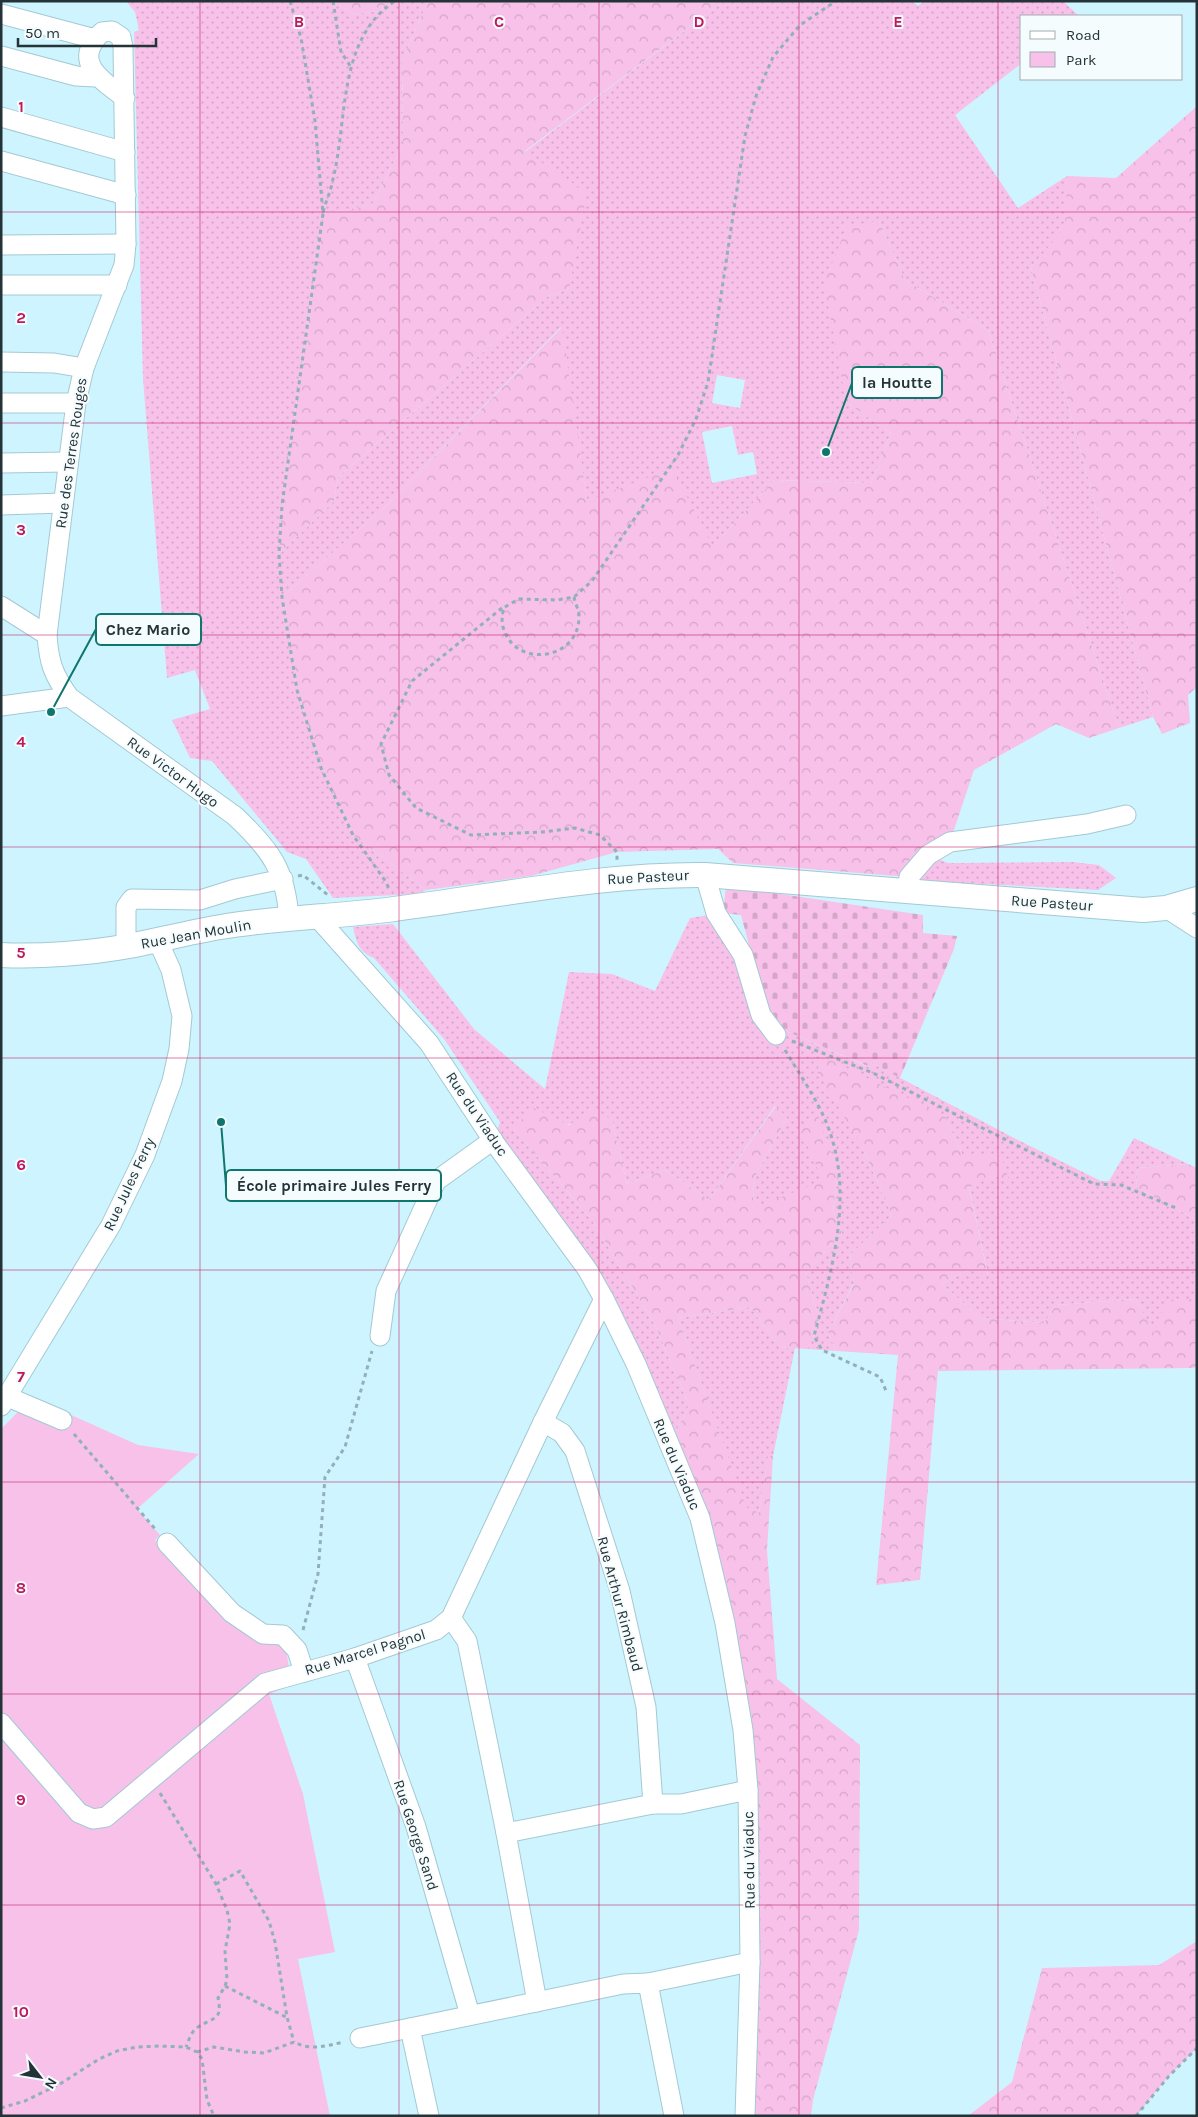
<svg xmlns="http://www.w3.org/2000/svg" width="1198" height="2117" font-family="Karla,sans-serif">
  <defs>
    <pattern id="grass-dots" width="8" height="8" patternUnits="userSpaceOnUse" patternTransform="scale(1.25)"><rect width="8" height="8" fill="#f7c1e9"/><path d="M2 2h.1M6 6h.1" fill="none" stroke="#d4a6c8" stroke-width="1.8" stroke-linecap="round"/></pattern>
    <pattern id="forest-crowns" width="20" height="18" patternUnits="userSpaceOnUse" patternTransform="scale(1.25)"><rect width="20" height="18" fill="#f7c1e9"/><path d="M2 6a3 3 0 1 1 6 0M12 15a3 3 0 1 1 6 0" fill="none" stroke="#d4a6c8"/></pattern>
    <pattern id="cemetery-stones" width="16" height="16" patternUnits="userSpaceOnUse" patternTransform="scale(1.25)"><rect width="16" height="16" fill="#f7c1e9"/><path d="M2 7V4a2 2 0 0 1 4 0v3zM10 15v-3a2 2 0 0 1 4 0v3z" fill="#d4a6c8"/></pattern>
  </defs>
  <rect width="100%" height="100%" fill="#cef5ff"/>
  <g fill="url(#grass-dots)" fill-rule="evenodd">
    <path d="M126,1H333L353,14L380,11L395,1H428L402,61L403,144L372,205L323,214L282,505L279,554L334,501L338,477L548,296L569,289L525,152L724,1H912L918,6L924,1H1063L1079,16H1022V63L955,115L1018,208L1067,176L1066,227L1031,268L1153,717L1119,728L988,330L905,280L879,221L846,402L891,433L871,483L774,480L713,547L587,501L561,327L386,506L282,597L297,690L321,768L353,835L426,890L418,894L333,898L306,859L287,852L212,761L190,758L172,720L210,709L195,670L167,678L143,379L134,32L139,30L135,12ZM717,375L745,380L740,408L712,403ZM732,426L738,455L753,452L757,474L712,483L702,432Z"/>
    <path d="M928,855L948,863L1072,862L1099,865L1116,878L1098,890L908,880Z"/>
    <path d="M709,915L779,1028L869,1067L872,1063L1014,1138L1101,1181H1109L1134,1138L1188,1164L1138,1168L1136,1187L1197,1220V1302L1195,1299L1154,1335L1136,1299L1056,1305L1044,1323L980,1318L942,1284L972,1268L988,1275L969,1186L995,1176L962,1154L945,1116L862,1147L892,1215L850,1255L854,1283L828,1332L836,1351L807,1349L814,1336L819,1318L806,1273L842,1233L833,1211L838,1171L800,1128L824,1181L753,1209L754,1178L787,1118L775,1106L709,1200L665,1170L627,1184L612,1120L514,1129L594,1223L655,1325L689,1405L669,1446L604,1299L494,1142L500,1122L444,1039L374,958C359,952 356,942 353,927L393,924L474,1029L545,1089L569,972L612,974L655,991L690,918Z"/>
    <path d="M750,1307L780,1347L795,1348L773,1456L768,1457L759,1513L746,1508L678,1318Z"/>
  </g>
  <g fill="url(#forest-crowns)">
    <path d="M333,1H395L380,11L353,14Z"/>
    <path d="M428,1H724L525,151L587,193L569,289L548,296L338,477L334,501L279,554L282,505L323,214L372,205L403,144L402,61Z"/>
    <path d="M1197,106V687L1188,695L1190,723L1162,734L1153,717L1031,268L1065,227L1067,176L1116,178Z"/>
    <path d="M879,221L905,280L988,330L1119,728L1089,738L1056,724L974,770L950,842L909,877L733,863L718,849L617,852L531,876L426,890L353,835L321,768L297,690L282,597L386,506L562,327L587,501L672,468L713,547L774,480L871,483L891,433L846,402L824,283L847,226Z"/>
    <path d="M822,1056L945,1116L962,1154L1001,1157L1010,1183L995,1176L969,1187L988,1276L972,1268L942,1284L980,1318L1044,1323L1056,1305L1136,1299L1154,1334L1166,1300L1196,1299L1197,1302V1367L1193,1368L938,1371L920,1580L876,1585L898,1355L836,1351L828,1332L854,1284L850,1255L892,1215L862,1147L817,1071Z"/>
    <path d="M776,1106L787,1118L754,1178L753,1208L823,1181L800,1128L816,1113L838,1171L833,1211L842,1233L806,1273L819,1318L814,1336L807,1349L780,1347L750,1307L678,1318L746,1507L759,1513L768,1456H773L767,1550L777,1679L860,1745L859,1930L813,2100L811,2116H745L750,1870L725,1623L669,1446L689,1405L655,1325L594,1223L514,1129L532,1107L569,1125L594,1109L612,1120L627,1184L665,1170L709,1200Z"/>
    <path d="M1188,1164L1197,1168V1220L1136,1187L1138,1168Z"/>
    <path d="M1197,1941V2048L1169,2076L1136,2116H968L1012,2082L1042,1968L1159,1965Z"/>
  </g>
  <path fill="url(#cemetery-stones)" d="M726,886L923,915V933L957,936L954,949L900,1078L872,1063L870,1067L779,1028L781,1023L767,1013L741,915L723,913Z"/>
  <path fill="#f7c1e9" d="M21,1409L69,1414L138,1445L199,1454L137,1509L160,1535L155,1540L225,1619L261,1643L279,1644L287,1654L291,1685L269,1694L303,1794L335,1952L298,1959L330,2116H1V1429Z"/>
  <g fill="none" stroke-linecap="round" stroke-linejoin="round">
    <defs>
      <g id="minor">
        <path d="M1,14L95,39"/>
        <path d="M1,56L76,76L96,77"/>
        <path d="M125,98C101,80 71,62 102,32L112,31L121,37L123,47L126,244L124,265L84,368L76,403L47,635C49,663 53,674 69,697L235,816C270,849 286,870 289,919"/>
        <path d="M1,117L125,152"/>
        <path d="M1,161L126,195"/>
        <path d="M1,245L126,244"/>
        <path d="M1,285H117"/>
        <path d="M1,362L54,363L84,368"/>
        <path d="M1,403H76"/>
        <path d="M1,463L68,462"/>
        <path d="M1,505L63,503"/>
        <path d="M1,606L47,635"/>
        <path d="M1,706L69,697"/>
        <path d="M705,875L716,913L743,955L761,1015L776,1035"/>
        <path d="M907,892L909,877L928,855L950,842L1087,824L1126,815"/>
        <path d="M1166,908L1197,928"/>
        <path d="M316,916L429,1043L494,1142L587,1269L604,1299L636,1364L700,1518L725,1623L743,1730L748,1790L750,1962L745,2116"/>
        <path d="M126,947V907L132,899L200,900L235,889L283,879"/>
        <path d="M380,1336L386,1291L436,1181L493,1140"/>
        <path d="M8,1397L62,1420"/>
        <path d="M1,1406L111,1225L145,1155L172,1081L179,1049L182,1016L171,970L158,941"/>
        <path d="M543,1422L562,1433L575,1451L620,1591L646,1707L653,1804"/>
        <path d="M167,1543L232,1613L263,1634L283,1635L297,1650L304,1672"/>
        <path d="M451,1618L467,1641L506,1833L537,2002"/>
        <path d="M355,1658L416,1827L470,2015"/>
        <path d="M1,1723L79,1813L93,1819L106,1817L265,1683L355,1658L436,1630L451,1618L543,1422L604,1299"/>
        <path d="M506,1833L653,1804H681L748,1790"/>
        <path d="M648,1983L750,1962"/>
        <path d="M360,2038L410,2028"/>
        <path d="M429,2116L410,2028L623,1984L648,1983L674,2116"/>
      </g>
      <path id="major" d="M1,955C40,957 91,953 129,946C160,940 190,932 221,927C278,917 337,917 394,909C498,896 600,874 705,875L1143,910L1166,908L1197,899"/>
    </defs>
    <use href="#minor" stroke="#a3c9d2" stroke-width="21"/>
    <use href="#major" stroke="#a3c9d2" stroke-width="26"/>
    <g stroke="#92b0b8" stroke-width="3" stroke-dasharray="4 4" stroke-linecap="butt">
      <path d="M290,1L301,38L315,121L323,214L282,505L279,554L282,597L297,690L321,768L353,835L386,882L389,889"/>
      <path d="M333,1L341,52L351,67"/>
      <path d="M323,212C326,201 331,191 333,179C348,120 337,39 395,1"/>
      <path d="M574,597C575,603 579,610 579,616C580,660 515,670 503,627C501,621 503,614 503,608L519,599L557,600L574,597L592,581L678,455L696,419L708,382L745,136L756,96L773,57L800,25L836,1"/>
      <path d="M502,608L412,681L381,744L389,775L416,808L471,835L543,832L575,828L600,835L617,852V860"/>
      <path d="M298,876L303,875L328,895"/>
      <path d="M792,1041L873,1073L1094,1184L1121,1185L1176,1208"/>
      <path d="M785,1050C797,1070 810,1089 820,1109C858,1182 834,1262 814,1336L822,1350L880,1377L887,1393"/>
      <path d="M74,1434L156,1530"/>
      <path d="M303,1630L318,1574L325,1477L345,1447L372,1351"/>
      <path d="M160,1793L216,1884L227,1910L230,1924L225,1951L227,1980L225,1986L218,1998C223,2021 213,2017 198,2027C191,2031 189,2040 186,2047"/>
      <path d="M216,1884L240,1871L269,1921L275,1942L287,2017L294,2042"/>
      <path d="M225,1986L286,2017"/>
      <path d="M197,2052L214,2047L245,2052L264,2053L294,2042C311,2051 325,2046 344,2042"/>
      <path d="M1,2108L25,2101L60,2084L99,2059L117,2051L137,2047L159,2046L186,2047L197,2052L202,2059L207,2100L214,2116"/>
      <path d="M1136,2116L1169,2076L1197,2048"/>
    </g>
    <use href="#minor" stroke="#fff" stroke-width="19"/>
    <use href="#major" stroke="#fff" stroke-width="24"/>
  </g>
  <path fill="none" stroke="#c2185b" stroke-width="1" stroke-opacity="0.55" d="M200,1V2116M399,1V2116M599,1V2116M799,1V2116M998,1V2116M1,212H1197M1,423H1197M1,635H1197M1,847H1197M1,1058H1197M1,1270H1197M1,1482H1197M1,1694H1197M1,1905H1197"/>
  <g text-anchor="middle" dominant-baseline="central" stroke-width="4" stroke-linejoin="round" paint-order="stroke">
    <g font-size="15" fill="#243337" stroke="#f5fcfe">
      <text transform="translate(71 453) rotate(-82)">Rue des Terres Rouges</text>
      <text transform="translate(173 772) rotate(36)">Rue Victor Hugo</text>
      <text transform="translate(648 877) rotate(-3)">Rue Pasteur</text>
      <text transform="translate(1052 903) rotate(4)">Rue Pasteur</text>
      <text transform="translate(196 934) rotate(-10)">Rue Jean Moulin</text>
      <text transform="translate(477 1114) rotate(56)">Rue du Viaduc</text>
      <text transform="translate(129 1184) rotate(-65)">Rue Jules Ferry</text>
      <text transform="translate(677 1464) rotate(67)">Rue du Viaduc</text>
      <text transform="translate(620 1604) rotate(75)">Rue Arthur Rimbaud</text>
      <text transform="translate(365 1652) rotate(-17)">Rue Marcel Pagnol</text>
      <text transform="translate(416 1835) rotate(72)">Rue George Sand</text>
      <text transform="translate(749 1860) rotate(-91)">Rue du Viaduc</text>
    </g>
  </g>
  <g font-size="16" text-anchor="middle" font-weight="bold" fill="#c2185b" stroke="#f5fcfe" stroke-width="4" stroke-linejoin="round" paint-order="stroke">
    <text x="299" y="27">B</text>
    <text x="499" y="27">C</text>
    <text x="699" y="27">D</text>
    <text x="898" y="27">E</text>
    <text x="21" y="112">1</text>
    <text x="21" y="323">2</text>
    <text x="21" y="535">3</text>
    <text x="21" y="747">4</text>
    <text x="21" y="958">5</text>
    <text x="21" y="1170">6</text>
    <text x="21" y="1382">7</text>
    <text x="21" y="1593">8</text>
    <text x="21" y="1805">9</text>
    <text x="21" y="2017">10</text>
  </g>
  <path fill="none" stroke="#0f766e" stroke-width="2" d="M826 452L852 383M51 712L96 629M221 1122L226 1186"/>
  <g fill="#0f766e" stroke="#f5fcfe" stroke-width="2">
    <circle cx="826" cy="452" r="5"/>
    <circle cx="51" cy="712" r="5"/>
    <circle cx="221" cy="1122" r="5"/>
  </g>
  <g fill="#f5fcfe" stroke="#0f766e" stroke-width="2">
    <rect x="852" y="367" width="90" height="31" rx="5"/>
    <rect x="96" y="614" width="105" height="31" rx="5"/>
    <rect x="226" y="1170" width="215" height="31" rx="5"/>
  </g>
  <g font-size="16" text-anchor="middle" font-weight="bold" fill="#243337">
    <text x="897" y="388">la Houtte</text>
    <text x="148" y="635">Chez Mario</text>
    <text x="334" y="1191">École primaire Jules Ferry</text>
  </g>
  <rect width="1198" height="2117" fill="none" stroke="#243337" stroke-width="5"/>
  <rect x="1020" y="15" width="162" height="65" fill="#f5fcfe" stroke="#a1acae"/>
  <rect x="1030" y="31" width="25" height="8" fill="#ffffff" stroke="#a1acae"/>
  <text x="1066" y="40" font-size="15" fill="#243337">Road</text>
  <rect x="1030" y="52" width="25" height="15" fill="#f7c1e9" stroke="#a1acae"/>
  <text x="1066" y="65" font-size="15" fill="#243337">Park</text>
  <g transform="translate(40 2077) rotate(121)" stroke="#f5fcfe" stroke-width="4" paint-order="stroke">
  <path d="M0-4L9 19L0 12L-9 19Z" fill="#243337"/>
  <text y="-8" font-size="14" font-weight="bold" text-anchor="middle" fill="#243337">N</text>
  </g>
  <path d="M18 38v8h138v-8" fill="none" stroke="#243337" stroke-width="2.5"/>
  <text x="25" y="38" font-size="15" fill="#243337" stroke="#f5fcfe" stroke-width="4" paint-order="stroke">50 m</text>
</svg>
